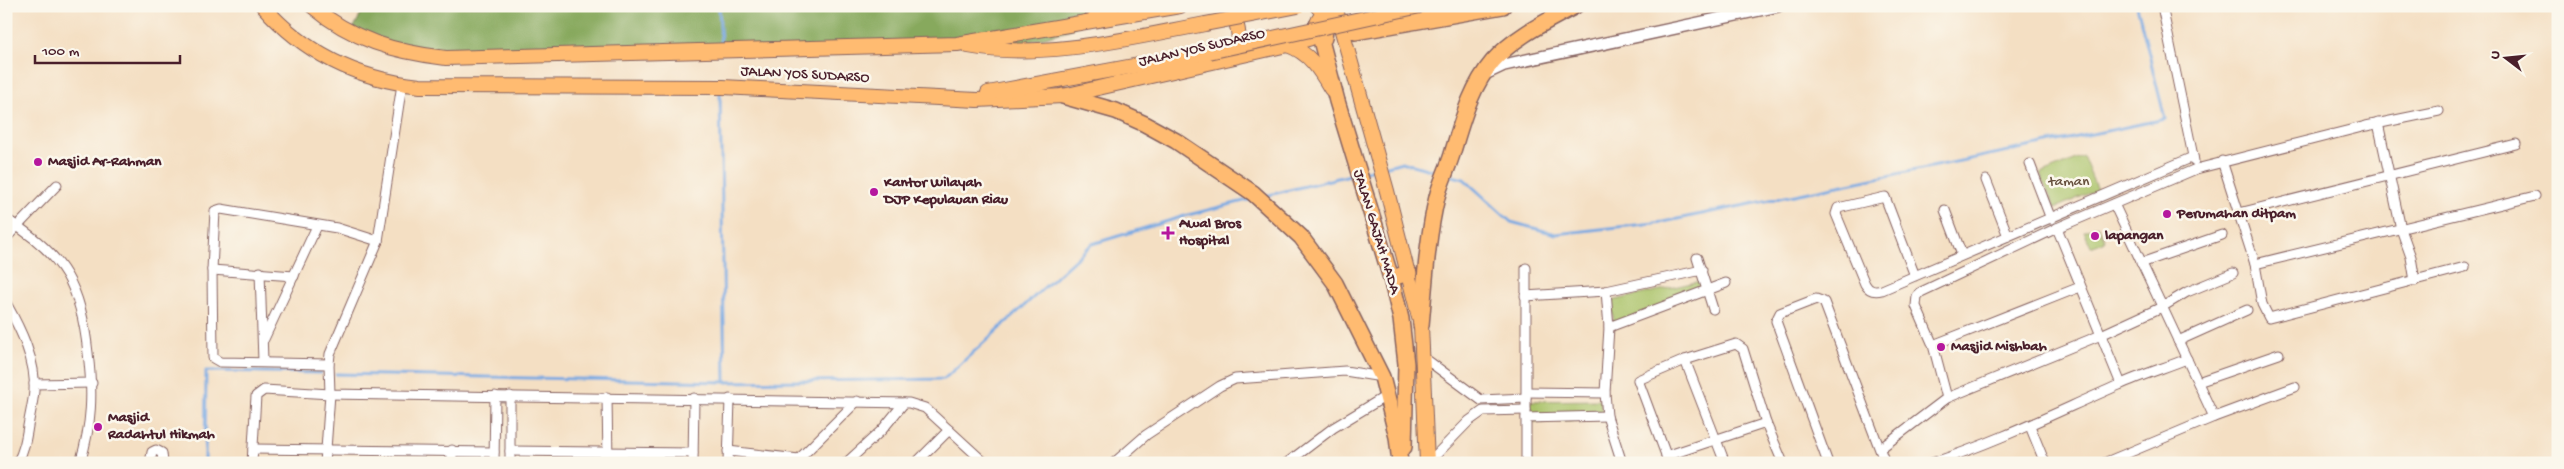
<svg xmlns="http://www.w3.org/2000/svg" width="2564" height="469" font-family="'Gochi Hand',sans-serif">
  <rect width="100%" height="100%" fill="#fbf7ec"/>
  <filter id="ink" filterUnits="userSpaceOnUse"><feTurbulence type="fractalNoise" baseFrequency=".02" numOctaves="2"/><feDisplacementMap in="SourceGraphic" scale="10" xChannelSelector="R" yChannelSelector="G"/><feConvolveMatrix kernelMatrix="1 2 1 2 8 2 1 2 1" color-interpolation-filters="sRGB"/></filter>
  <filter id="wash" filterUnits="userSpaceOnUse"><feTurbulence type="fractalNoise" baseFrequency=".0096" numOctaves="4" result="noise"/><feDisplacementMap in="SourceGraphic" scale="20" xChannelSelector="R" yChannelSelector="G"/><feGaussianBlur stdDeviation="1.12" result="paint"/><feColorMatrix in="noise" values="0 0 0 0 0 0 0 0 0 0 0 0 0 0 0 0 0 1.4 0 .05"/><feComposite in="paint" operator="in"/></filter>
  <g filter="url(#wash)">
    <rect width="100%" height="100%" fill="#f4dfc3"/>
    <g fill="#aac369" stroke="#7a714a">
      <path d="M2083,156L2097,190L2055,208L2040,174Z"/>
      <path d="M2098,225L2105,241L2091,247L2084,231Z"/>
      <path d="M1701,281L1703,291L1614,324L1611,301Z"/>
      <path d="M1600,400L1604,419L1530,422V401Z"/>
    </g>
    <path fill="#87a95d" stroke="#686444" d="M365,6H1101L1072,29L1023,44L445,57L351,33Z"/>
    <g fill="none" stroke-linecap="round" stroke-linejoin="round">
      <g stroke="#78a8e2" stroke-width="3">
        <path d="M719,6L721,46"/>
        <path d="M720,93L725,382"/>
        <path d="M1384,167L1402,162L1441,173"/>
        <path d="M1362,172L1378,168"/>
        <path d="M1449,175L1464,179L1511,222L1556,234L1663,222L2165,119L2137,6"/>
        <path d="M1265,196L1354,174"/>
        <path d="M336,374L725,382L944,379L1092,244L1188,215L1252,199"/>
        <path d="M205,463L206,371L321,373"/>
      </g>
    </g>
  </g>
  <g filter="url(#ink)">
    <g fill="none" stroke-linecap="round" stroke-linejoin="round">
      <defs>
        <g id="minor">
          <path d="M2162,6L2194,161"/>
          <path d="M2378,123L2401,229L2411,257L2415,281"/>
          <path d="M2222,161L2255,264L2262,304L2269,318L2465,267"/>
          <path d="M2030,164L2051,219"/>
          <path d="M1986,180L2008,236"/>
          <path d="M2114,204L2214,417"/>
          <path d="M1945,210L1962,255"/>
          <path d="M2239,213L2516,144"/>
          <path d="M6,219C65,255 81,287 88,353C93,393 92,424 80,463"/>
          <path d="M2057,228L2121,384"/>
          <path d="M6,238L57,185"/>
          <path d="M1697,258L1713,309"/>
          <path d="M2141,263L2222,235"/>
          <path d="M2255,264L2535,196"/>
          <path d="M212,270L294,276"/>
          <path d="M260,272L263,361"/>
          <path d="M1915,276L1885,197L1838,208L1836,214L1865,284C1869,291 1874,292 1882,290L2193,157"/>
          <path d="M1606,291L1609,327L1605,393L1607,416L1622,463"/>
          <path d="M1525,296L1606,291L1702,270"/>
          <path d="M6,303C20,328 37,362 34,391C33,403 30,414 28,426C26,439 24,451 17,463"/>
          <path d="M1609,327L1726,283"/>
          <path d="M264,339L317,226"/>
          <path d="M2178,341L2247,310"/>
          <path d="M1933,345L2080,287"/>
          <path d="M1423,357L1481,400L1526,398"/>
          <path d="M1685,360L1725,463"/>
          <path d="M329,364L220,362L213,358L212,270L215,211L221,209L337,228L378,241"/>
          <path d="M2198,382L2279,354"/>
          <path d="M34,384L92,383"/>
          <path d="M1527,392L1605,393"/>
          <path d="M510,396V463"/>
          <path d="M607,397L608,463"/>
          <path d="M1947,398L1933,345L1916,306L1917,296L1921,292L2057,228L2196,169L2366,126L2439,111"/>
          <path d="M1526,418L1607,416"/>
          <path d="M2030,426L2045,463"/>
          <path d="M1881,448L1947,398L2101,335L2162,307L2187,292L2233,273"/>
          <path d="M253,449L494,452"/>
          <path d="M510,451L693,453"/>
          <path d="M728,451L799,459"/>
          <path d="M1666,456L1766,423"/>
          <path d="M150,463L152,452L156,450L162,453L163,463"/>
          <path d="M252,463L256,396L264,390L330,394L909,403L925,408L985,463"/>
          <path d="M325,463L330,394L329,364L330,354L378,241L402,84"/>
          <path d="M452,463V450"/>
          <path d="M494,463L495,396"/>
          <path d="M693,463L694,398"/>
          <path d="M728,463L730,399"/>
          <path d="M795,463L857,401"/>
          <path d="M846,463L882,430L904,403"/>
          <path d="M916,463L949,430"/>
          <path d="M1114,463L1146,435L1220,386L1235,379L1345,371L1382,377"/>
          <path d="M1287,463L1333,428L1386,396"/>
          <path d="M1428,463L1469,421L1483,411L1526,410"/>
          <path d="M1526,463V268"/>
          <path d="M1669,463L1638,380L1685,360L1736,344L1743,349L1766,423L1783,463"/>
          <path d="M1828,463L1776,321L1780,313L1816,299L1824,302L1885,463"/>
          <path d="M1932,463C1997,442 2057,412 2119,385C2141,375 2164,368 2187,359"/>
          <path d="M2104,463L2214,417L2295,387"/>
        </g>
        <path id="tertiary" d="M1485,74L1504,65L1778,6"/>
        <g id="primary">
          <path d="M263,6C304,53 357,79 420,86L723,87L977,100L1063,96L1287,45C1309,52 1320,70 1331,89"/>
          <path d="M312,6C352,40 395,52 446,58L957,44L1180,6"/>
          <path d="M1228,6C1237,20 1243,39 1235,55"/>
          <path d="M1317,6L1332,24"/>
          <path d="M1335,6L1387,191L1421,325L1427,463"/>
          <path d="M1094,19L1112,6"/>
          <path d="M1288,45L1311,38L1319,19"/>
          <path d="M968,46C1044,60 1130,38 1205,24"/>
          <path d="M988,93L1209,52"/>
        </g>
        <g id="trunk">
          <path d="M1339,22L1355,32L1503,6"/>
          <path d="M1317,25L1337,101L1391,278L1401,319L1406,364L1404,447"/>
          <path d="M1324,38L1328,6"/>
          <path d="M1063,96L1116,111L1145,124L1176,141L1253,193L1301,237L1335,283L1382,377L1397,437L1400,463"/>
          <path d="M1391,278L1409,273"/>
          <path d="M1421,325C1425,282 1427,239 1437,197C1441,181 1449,166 1453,151C1463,118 1471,87 1493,61C1515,36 1546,22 1575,6"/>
        </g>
      </defs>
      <use href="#minor" stroke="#866260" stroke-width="11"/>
      <use href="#tertiary" stroke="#866260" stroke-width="14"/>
      <use href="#primary" stroke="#866260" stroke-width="16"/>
      <use href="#trunk" stroke="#866260" stroke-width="18"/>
      <use href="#minor" stroke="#fff" stroke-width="9"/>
      <use href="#tertiary" stroke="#fff" stroke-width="11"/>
      <use href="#primary" stroke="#ffbb71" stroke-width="14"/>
      <use href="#trunk" stroke="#ffbb71" stroke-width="15"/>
      <defs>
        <g id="primary-bridge">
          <path d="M1205,24L1298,6"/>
          <path d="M1209,52L1420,6"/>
        </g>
      </defs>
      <use href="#primary-bridge" stroke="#866260" stroke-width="16" stroke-linecap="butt"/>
      <use href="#primary-bridge" stroke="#ffbb71" stroke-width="14"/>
    </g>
  </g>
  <g fill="#b5179e" stroke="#fbf7ec" stroke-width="2">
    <circle cx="38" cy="162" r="5"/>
    <circle cx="874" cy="192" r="5"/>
    <circle cx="2167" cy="214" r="5"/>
    <path d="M1165.5 225.5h5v5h5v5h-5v5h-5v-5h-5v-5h5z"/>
    <circle cx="2095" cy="236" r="5"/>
    <circle cx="1941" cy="347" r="5"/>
    <circle cx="98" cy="427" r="5"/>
  </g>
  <g text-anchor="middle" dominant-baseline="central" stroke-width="5" stroke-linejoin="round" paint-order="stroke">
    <g font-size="15" fill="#4a1f2b" stroke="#fbf7ec">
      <text transform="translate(1202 48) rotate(-13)">JALAN YOS SUDARSO</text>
      <text transform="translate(805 75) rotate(3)">JALAN YOS SUDARSO</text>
      <text transform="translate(1376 232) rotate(73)">JALAN GAJAH MADA</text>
    </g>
    <g font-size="15" font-weight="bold" fill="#4a1f2b" stroke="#fbf7ec" text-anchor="start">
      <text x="48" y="162">Masjid Ar-Rahman</text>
      <text x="884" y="183">Kantor Wilayah<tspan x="884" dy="17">DJP Kepulauan Riau</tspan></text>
      <text x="2177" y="214">Perumahan ditpam</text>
      <text x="1179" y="224">Awal Bros<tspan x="1179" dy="17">Hospital</tspan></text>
      <text x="2105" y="236">lapangan</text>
      <text x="1951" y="347">Masjid Mishbah</text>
      <text x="108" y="418">Masjid<tspan x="108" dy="17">Radahtul Hikmah</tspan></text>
    </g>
    <g font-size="15" fill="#67503e" stroke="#fbf7ec">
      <text x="2069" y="182">taman</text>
    </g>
  </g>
  <rect width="2564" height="469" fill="none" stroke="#fbf7ec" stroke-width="25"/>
  <g transform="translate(2506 58) rotate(286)" stroke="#fbf7ec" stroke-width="4" paint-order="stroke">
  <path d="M0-4L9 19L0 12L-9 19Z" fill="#4a1f2b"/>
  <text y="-8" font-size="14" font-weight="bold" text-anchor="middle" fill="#4a1f2b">U</text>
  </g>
  <path d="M35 55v8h145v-8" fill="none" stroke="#4a1f2b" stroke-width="2.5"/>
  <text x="42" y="55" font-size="15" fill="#4a1f2b" stroke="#fbf7ec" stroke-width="4" paint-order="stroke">100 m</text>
</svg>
